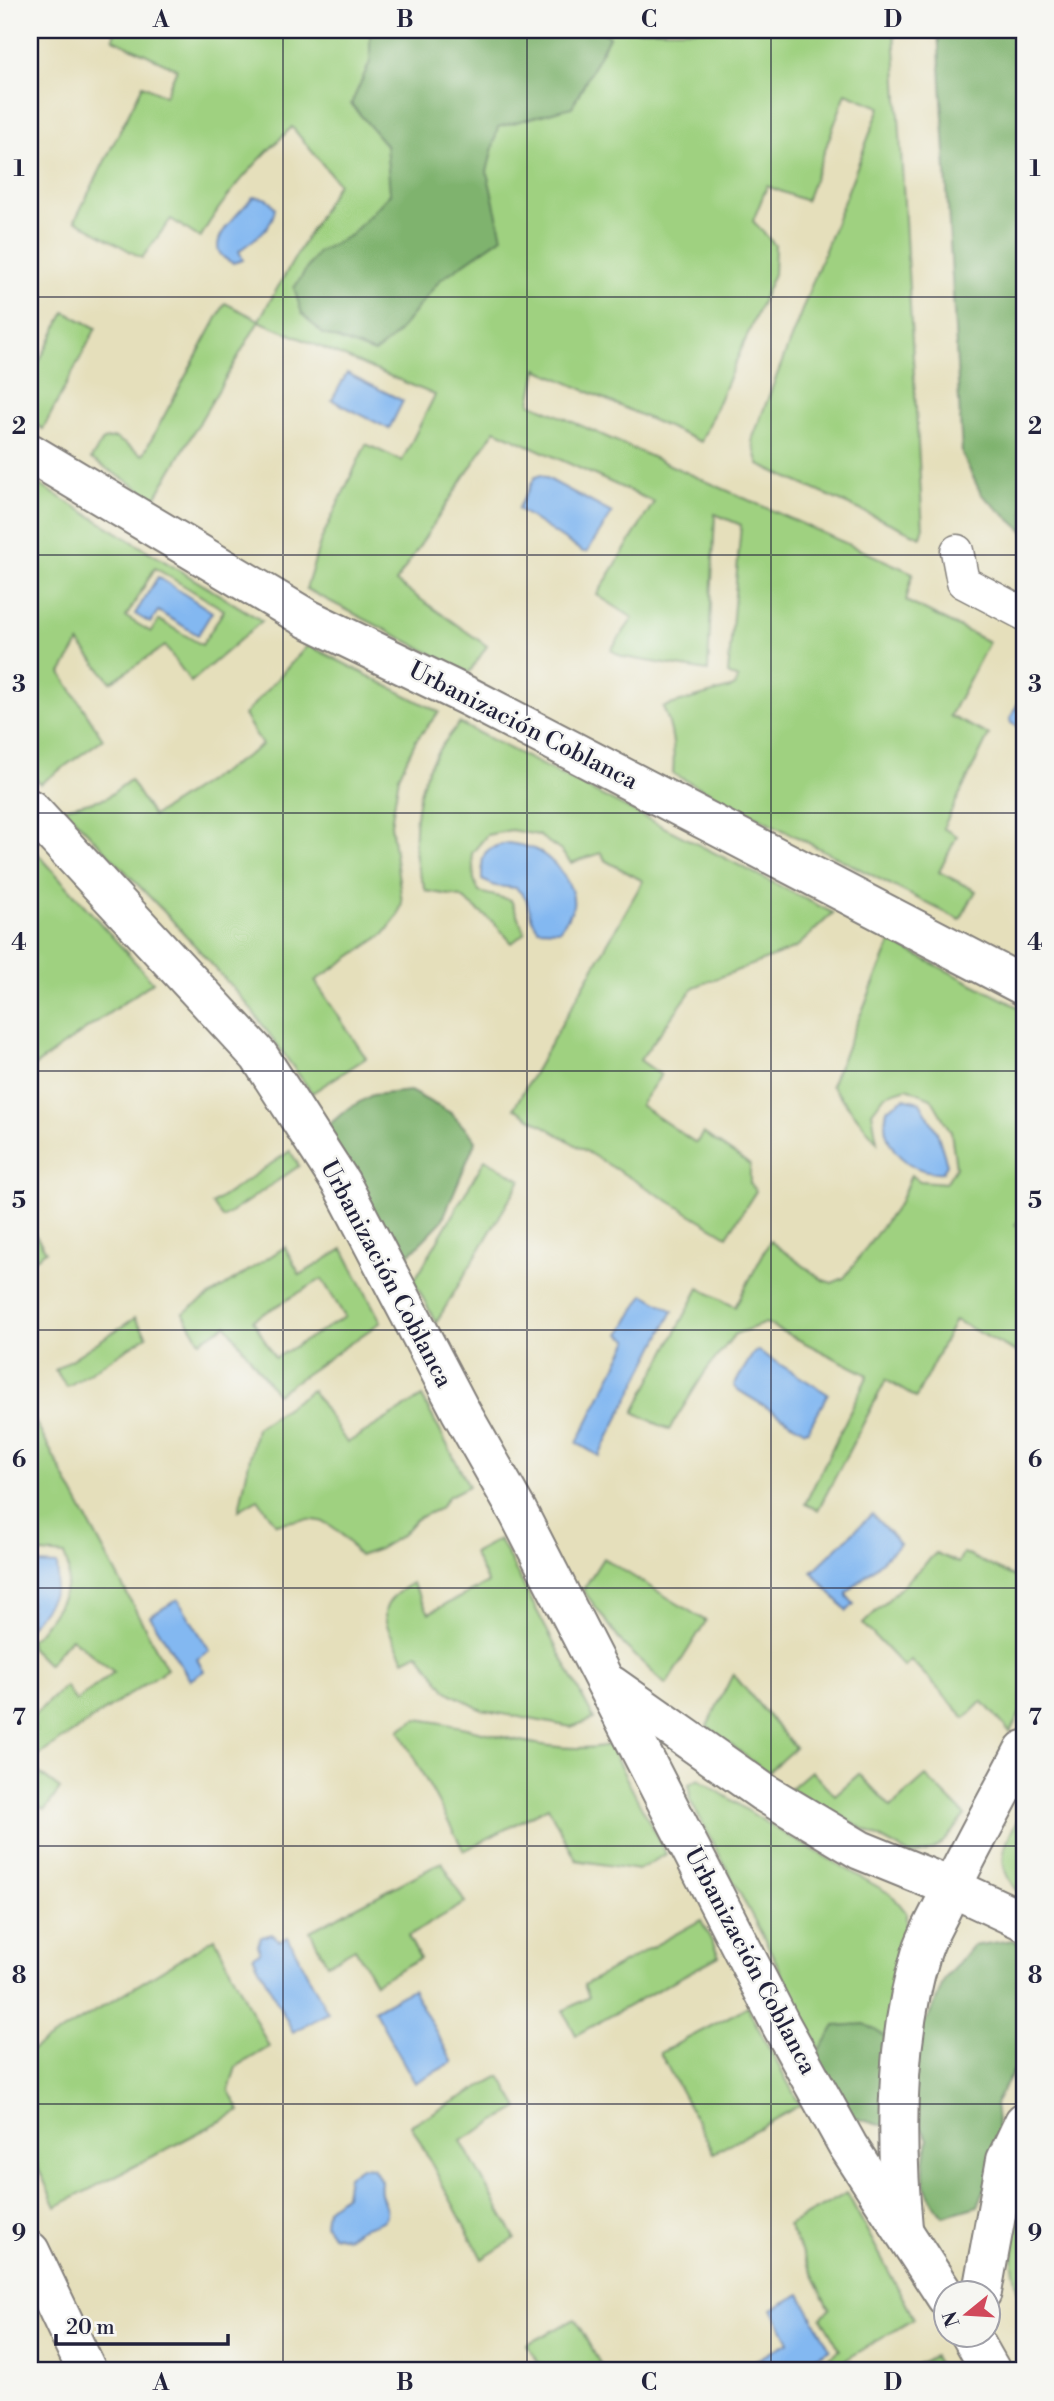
<svg xmlns="http://www.w3.org/2000/svg" width="1054" height="2401" font-family="'Libre Bodoni',serif">
  <rect width="100%" height="100%" fill="#f6f6f2"/>
  <filter id="ink" filterUnits="userSpaceOnUse"><feTurbulence type="fractalNoise" baseFrequency=".0143" numOctaves="2"/><feDisplacementMap in="SourceGraphic" scale="14" xChannelSelector="R" yChannelSelector="G"/><feConvolveMatrix kernelMatrix="1 2 1 2 8 2 1 2 1" color-interpolation-filters="sRGB"/></filter>
  <filter id="wash" filterUnits="userSpaceOnUse"><feTurbulence type="fractalNoise" baseFrequency=".00686" numOctaves="4" result="noise"/><feDisplacementMap in="SourceGraphic" scale="28" xChannelSelector="R" yChannelSelector="G"/><feGaussianBlur stdDeviation="1.57" result="paint"/><feColorMatrix in="noise" values="0 0 0 0 0 0 0 0 0 0 0 0 0 0 0 0 0 1.4 0 .05"/><feComposite in="paint" operator="in"/></filter>
  <g filter="url(#wash)">
    <rect width="100%" height="100%" fill="#e5dfbb"/>
    <g fill="#9fd180" stroke="#607a5e" stroke-width="2" fill-rule="evenodd">
      <path d="M115,30H894L923,530L921,537L759,465L752,440L880,107L846,93L806,201L767,186L753,221L775,245L774,274L701,442L537,369L530,403L913,573L906,601L989,642L950,716L989,735L943,828L957,836L939,872L976,891L960,920L673,774C675,749 673,730 663,707L734,687L738,679L728,674L741,525L715,514L708,671L623,657L611,650L633,618L597,595L654,502L495,430L396,582L487,646L469,673L306,589L321,540L366,444L402,461L435,395L259,321L155,498L91,459L103,440L115,438L143,455L225,303L259,320L338,183L292,127C257,161 224,195 200,238L171,219L142,258L75,220L143,85L165,96L177,69L113,39Z"/>
      <path d="M65,312L96,328L43,429L30,421V379Z"/>
      <path d="M30,479L262,621L191,682L165,646L111,682L79,643L61,673L103,739L40,784L30,772V631L40,612L35,561L30,553ZM155,568L224,610L202,645L159,620L151,632L126,617Z"/>
      <path d="M308,645L439,712L416,740L399,776L391,824L402,902L398,916L384,934L315,981L366,1058L312,1093L248,1005L171,919L64,808L106,798L130,780L153,816L251,753L262,745L244,715Z"/>
      <path d="M459,723L833,913L796,948L694,987L640,1060L661,1075L640,1105L696,1143L703,1133L750,1165V1183L756,1191L727,1236L514,1108L643,881L606,861L601,853L571,863L561,851L538,835L511,830L487,835L472,853L474,879L479,892L511,900L525,933L512,943L494,923L461,897L426,891C423,882 419,874 417,865C411,830 417,784 436,754C443,743 452,733 459,723Z"/>
      <path d="M30,845L153,982L30,1069V844Z"/>
      <path d="M891,942L1024,1010V1215L1015,1225L1024,1233V1356L955,1320L916,1398L886,1380L818,1510L805,1504L868,1375L766,1323L735,1334L705,1372L669,1430L634,1412L699,1288L735,1307L770,1241L823,1280L832,1283L844,1278L900,1202L911,1175L920,1181L946,1183L956,1167L951,1132L931,1098L907,1088L885,1095L872,1112L877,1142L831,1085Z"/>
      <path d="M290,1151L299,1166L223,1218L212,1204Z"/>
      <path d="M485,1159L521,1180L436,1323L414,1281Z"/>
      <path d="M30,1227L46,1251L30,1262Z"/>
      <path d="M285,1247L300,1275L343,1249L381,1322L277,1394L226,1325L200,1341L183,1313ZM322,1279L345,1317L275,1358L253,1320Z"/>
      <path d="M135,1318L147,1336L67,1387L55,1370Z"/>
      <path d="M312,1390L347,1443L422,1397L469,1486L449,1496L439,1509L416,1519L402,1535L379,1549L359,1556C331,1518 322,1515 276,1524L258,1499L239,1510L256,1428Z"/>
      <path d="M30,1412L167,1669L30,1761V1719L65,1686L76,1701L114,1672L71,1638L48,1665L30,1647V1638C38,1636 41,1629 46,1623C61,1603 76,1580 64,1555L42,1553L30,1557Z"/>
      <path d="M499,1539L594,1719L571,1727L482,1710L448,1692L418,1653L404,1660C386,1623 369,1608 412,1583L429,1613L488,1583L473,1553Z"/>
      <path d="M936,1553L958,1563L963,1553L1024,1581V1706L1010,1732L982,1701L965,1718L911,1660L904,1667L863,1624Z"/>
      <path d="M603,1558L706,1621L666,1685L624,1645L583,1590Z"/>
      <path d="M733,1674L795,1748L767,1773L707,1726Z"/>
      <path d="M416,1719C478,1725 546,1758 609,1745L666,1854L638,1870L576,1860L548,1807L464,1851L399,1730Z"/>
      <path d="M30,1766L60,1789L45,1810L31,1803L30,1804Z"/>
      <path d="M811,1771L835,1795L859,1774L891,1807L926,1776L965,1815C947,1837 941,1853 911,1855L790,1789Z"/>
      <path d="M699,1779L773,1827L892,1895L906,1912V1946L880,2065L841,2091L767,1944L690,1800L689,1784Z"/>
      <path d="M1024,1808V1897C989,1866 1005,1843 1024,1808Z"/>
      <path d="M442,1862L465,1903L408,1936L420,1958L375,1983L355,1948L327,1964L310,1931Z"/>
      <path d="M701,1920L719,1956L576,2035L563,2011L589,1997L584,1985Z"/>
      <path d="M215,1938L269,2047L236,2067L229,2091L240,2111L56,2207L30,2150V2051Z"/>
      <path d="M747,2007L800,2105L714,2153L660,2053Z"/>
      <path d="M500,2076L519,2108L461,2141L515,2238L482,2259L411,2125Z"/>
      <path d="M1024,2180V2318L1022,2319L1013,2264L1015,2215Z"/>
      <path d="M847,2193L914,2319L827,2371H806L840,2350L821,2317L830,2309L788,2225Z"/>
      <path d="M575,2319L603,2369L598,2371H542L527,2344Z"/>
      <path d="M934,2356L942,2371H904Z"/>
    </g>
    <g fill="#7fb36e" stroke="#506a54" stroke-width="2">
      <path d="M370,30H600L609,37L572,107L498,127L487,172L502,237L440,280L395,336L375,353L323,334L302,314L294,288L318,252L351,235L390,194L386,145L351,104L370,62Z"/>
      <path d="M938,30H1024V532L981,494L962,454Z"/>
      <path d="M410,1091L451,1113L476,1140L442,1221L408,1256L378,1239L324,1129L346,1110L372,1095Z"/>
      <path d="M1013,1940L1024,1947V2052L995,2104L1000,2148L978,2206L943,2216C919,2189 922,2172 928,2139L918,2123L879,2125L855,2118L815,2059L835,2026L865,2024L896,2043L911,2046L934,2006L944,1980L972,1946Z"/>
    </g>
    <g fill="#83b8f1" stroke="#526d96" stroke-width="2">
      <path d="M253,197C264,197 269,198 275,208C272,230 255,238 239,251L243,260L233,263C196,248 237,216 253,197Z"/>
      <path d="M347,373L403,401L389,429L332,400Z"/>
      <path d="M541,475L612,513L587,552H583L518,509L535,477Z"/>
      <path d="M158,577L212,612L198,635L158,611L150,623L135,614Z"/>
      <path d="M1024,694V730L1011,723L1010,719L1022,695Z"/>
      <path d="M508,843C521,845 534,847 544,855C558,865 576,888 573,906C571,916 564,922 559,930L538,929L532,919L526,898L516,888L495,886L482,880C482,853 481,849 508,843Z"/>
      <path d="M904,1098L920,1102L937,1132L947,1164L943,1172C917,1174 893,1158 886,1132C884,1125 886,1116 887,1109Z"/>
      <path d="M644,1294L673,1311L599,1456L577,1443L629,1340L620,1334Z"/>
      <path d="M758,1351L828,1394L808,1430L805,1431L735,1388L734,1385L754,1352Z"/>
      <path d="M872,1514L900,1544L847,1593V1596L854,1604L847,1611L812,1572Z"/>
      <path d="M36,1564L57,1565C61,1590 46,1608 30,1626V1568Z"/>
      <path d="M178,1599L210,1651L197,1659L204,1671L190,1680L150,1616Z"/>
      <path d="M272,1934L280,1941L288,1937L328,2013L293,2032L253,1956L260,1952L258,1945L261,1937Z"/>
      <path d="M412,1989L453,2062L415,2083L374,2010Z"/>
      <path d="M361,2167L373,2168L381,2181C379,2196 383,2196 386,2209C389,2224 372,2224 362,2228C357,2230 352,2234 347,2238L332,2235L325,2224L327,2209L345,2195L348,2176Z"/>
      <path d="M800,2294L830,2349L790,2371H736L789,2342L772,2309Z"/>
    </g>
  </g>
  <g filter="url(#ink)">
    <g fill="none" stroke-linecap="round" stroke-linejoin="round">
      <defs>
        <path id="lane" d="M957,551L963,582L1024,614"/>
        <g id="street">
          <path d="M30,453L308,619L469,697L1024,986"/>
          <path d="M30,809L259,1056L341,1183L460,1410L518,1512L781,2025L848,2146L946,2297"/>
          <path d="M611,1685L763,1792L860,1850L951,1887L1024,1921"/>
          <path d="M903,2228C895,2140 895,2039 921,1954C926,1937 936,1921 943,1906C967,1853 997,1802 1024,1750"/>
          <path d="M30,2251L87,2371"/>
          <path d="M982,2292L1006,2160L1024,2122"/>
          <path d="M970,2334L991,2371"/>
        </g>
      </defs>
      <use href="#lane" stroke="#84807b" stroke-width="35"/>
      <use href="#street" stroke="#84807b" stroke-width="42"/>
      <use href="#lane" stroke="#fff" stroke-width="32"/>
      <use href="#street" stroke="#fff" stroke-width="38"/>
    </g>
  </g>
  <path fill="none" stroke="#22223b" stroke-width="2" stroke-opacity="0.55" d="M283,30V2371M527,30V2371M771,30V2371M30,297H1024M30,555H1024M30,813H1024M30,1071H1024M30,1330H1024M30,1588H1024M30,1846H1024M30,2104H1024"/>
  <g text-anchor="middle" dominant-baseline="central" stroke-width="5" stroke-linejoin="round" paint-order="stroke">
    <g font-size="24" fill="#22223b" stroke="#f6f6f2">
      <text transform="translate(523 726) rotate(27)">Urbanización Coblanca</text>
      <text transform="translate(386 1274) rotate(62)">Urbanización Coblanca</text>
      <text transform="translate(750 1961) rotate(62)">Urbanización Coblanca</text>
    </g>
  </g>
  <rect width="1054" height="2401" fill="none" stroke="#f6f6f2" stroke-width="77"/>
  <g transform="translate(967 2314) rotate(252)"><circle r="33" fill="#f6f6f2" stroke="#a1a1a9" stroke-width="2"/>
  <path d="M0-5L12 26L0 18L-12 26Z" fill="#d1495b"/>
  <text y="-10" font-size="19" font-weight="bold" text-anchor="middle" fill="#22223b">N</text>
  </g>
  <path d="M56 2334v10h172v-10" fill="none" stroke="#22223b" stroke-width="3.5"/>
  <text x="66" y="2334" font-size="21" fill="#22223b" stroke="#f6f6f2" stroke-width="5" paint-order="stroke">20 m</text>
  <rect x="38" y="38" width="978" height="2324" fill="none" stroke="#22223b" stroke-width="2.5"/>
  <g font-size="23" text-anchor="middle" font-weight="bold" fill="#22223b">
    <text x="161" y="27">A</text>
    <text x="405" y="27">B</text>
    <text x="649" y="27">C</text>
    <text x="893" y="27">D</text>
    <text x="19" y="176">1</text>
    <text x="1035" y="176">1</text>
    <text x="19" y="434">2</text>
    <text x="1035" y="434">2</text>
    <text x="19" y="692">3</text>
    <text x="1035" y="692">3</text>
    <text x="19" y="950">4</text>
    <text x="1035" y="950">4</text>
    <text x="19" y="1208">5</text>
    <text x="1035" y="1208">5</text>
    <text x="19" y="1467">6</text>
    <text x="1035" y="1467">6</text>
    <text x="19" y="1725">7</text>
    <text x="1035" y="1725">7</text>
    <text x="19" y="1983">8</text>
    <text x="1035" y="1983">8</text>
    <text x="19" y="2241">9</text>
    <text x="1035" y="2241">9</text>
    <text x="161" y="2390">A</text>
    <text x="405" y="2390">B</text>
    <text x="649" y="2390">C</text>
    <text x="893" y="2390">D</text>
  </g>
</svg>
